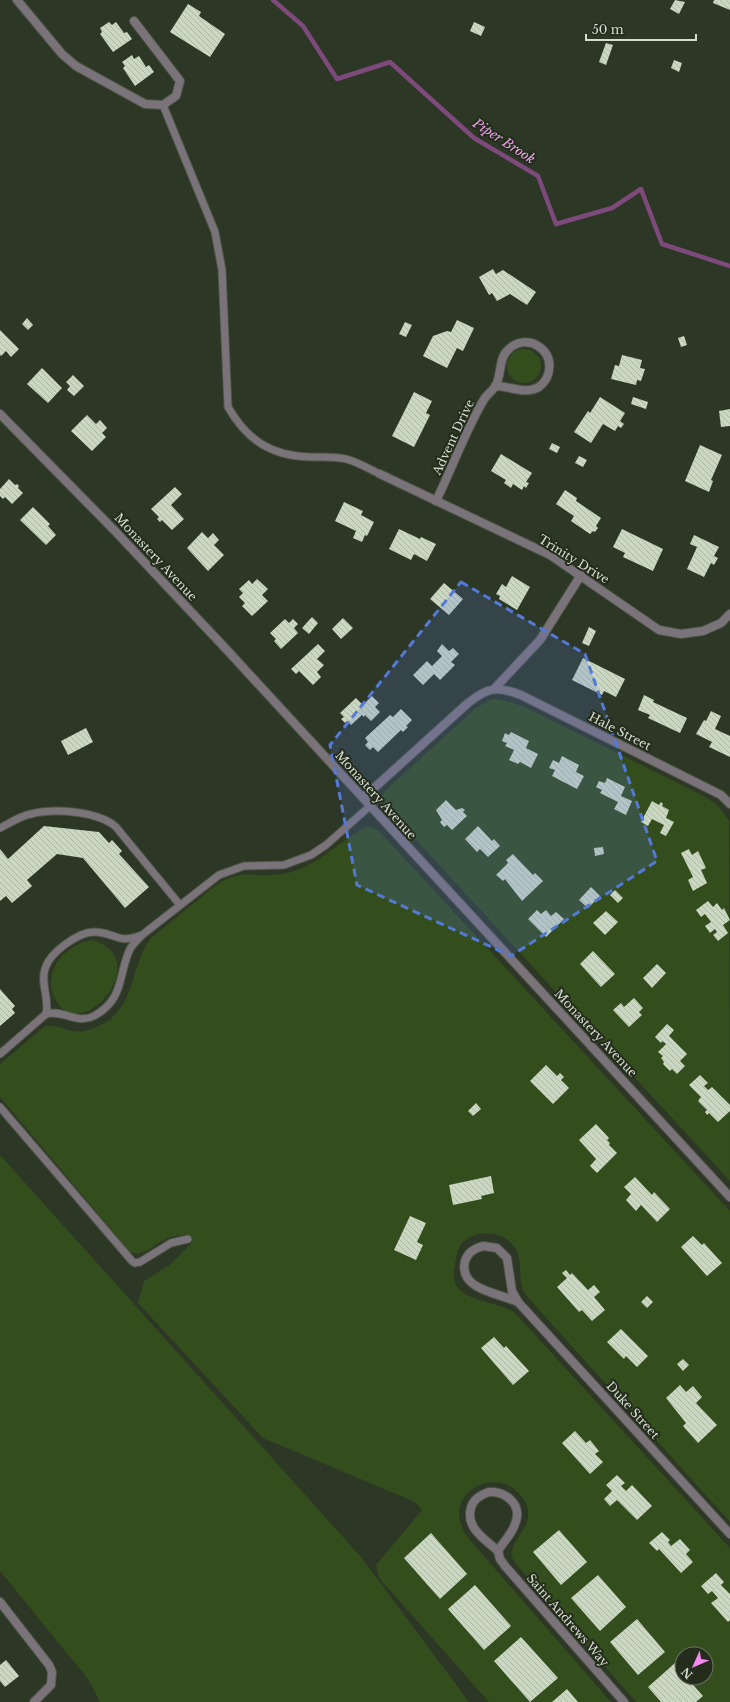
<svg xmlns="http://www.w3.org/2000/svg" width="730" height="1702" font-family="'Libre Baskerville',serif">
  <defs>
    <pattern id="building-back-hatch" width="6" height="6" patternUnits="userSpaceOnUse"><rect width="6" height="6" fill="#cad7c1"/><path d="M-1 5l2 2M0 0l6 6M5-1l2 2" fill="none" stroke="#aeb9a7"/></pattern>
  </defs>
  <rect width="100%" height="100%" fill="#2d3726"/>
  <g fill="#344d1d" fill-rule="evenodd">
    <circle cx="524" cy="366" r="17"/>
    <path d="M491,699C507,699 519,705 533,711L704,796L717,805L729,820L730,1181L384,805L382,796L386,790L476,708Z"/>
    <path d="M369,826L380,832L730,1211V1522L524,1293C517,1279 524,1262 515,1248C504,1231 477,1228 462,1243C457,1250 456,1258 455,1266C453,1274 453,1283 459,1289C471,1302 499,1302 515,1313L730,1548V1702H636L515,1563C500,1541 544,1527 522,1497C500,1465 446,1490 462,1527C464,1534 471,1541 476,1547L611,1702H489L379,1578L376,1565L422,1510L415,1502L263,1438L138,1303L144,1281L171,1264L193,1241L190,1235C183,1235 176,1235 168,1238C155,1243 146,1256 131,1253L0,1097V1064L45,1026C58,1024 71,1034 84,1031C139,1018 126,971 151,938L215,886C244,866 258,880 288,873C320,865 340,839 369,826ZM682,1654H706V1678H682Z"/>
    <path d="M93,940C156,960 80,1048 55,999C41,971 65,944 93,940Z"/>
    <path d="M0,1155L361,1557L469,1702H100L88,1679L0,1571Z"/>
  </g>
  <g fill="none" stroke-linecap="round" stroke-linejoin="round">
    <path stroke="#7d4a7b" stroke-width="4.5" d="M273,0L303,26L337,79L390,62L474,138L538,176L556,224L612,208L641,189L662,244L730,266"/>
  </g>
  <g fill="url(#building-back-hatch)">
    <path d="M675,0L685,2L679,14L670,9Z"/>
    <path d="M714,0H730V10L713,3Z"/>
    <path d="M188,4L201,12L199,16L225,34L210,57L170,32Z"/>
    <path d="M109,22L112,25L116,22L124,33L127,32L132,39L113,52L100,34L102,32L100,28Z"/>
    <path d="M474,22L485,27L481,36L470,31Z"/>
    <path d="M606,43L613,45L606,65L599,62Z"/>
    <path d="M132,55L134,59L139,56L146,67L149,65L154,72L135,86L123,68L125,66L122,62Z"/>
    <path d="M674,60L682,63L679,72L671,68Z"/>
    <path d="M493,269L496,274L503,270L536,292L527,305L510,294L497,301L492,293L489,295L479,277Z"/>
    <path d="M27,318L33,325L28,330L22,324Z"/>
    <path d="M457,320L474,328L463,351L457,348L447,368L423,356L433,336L447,331L451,332Z"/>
    <path d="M405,322L412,325L406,337L399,334Z"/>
    <path d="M0,330L19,349L11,357L6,351L1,356L0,355Z"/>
    <path d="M684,336L687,345L681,347L678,338Z"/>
    <path d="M622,355L642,360L640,368L645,369L641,381L637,380L636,385L611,379L615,365L619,366Z"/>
    <path d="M42,368L62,388L48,403L27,384Z"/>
    <path d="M73,375L84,386L74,396L67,390L70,386L66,382Z"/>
    <path d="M414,392L432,401L426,413L430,415L414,447L392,436Z"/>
    <path d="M600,397L625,413L620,421L624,424L621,428L618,426L615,431L603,424L591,443L574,432L588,411L590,413Z"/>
    <path d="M633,397L648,402L646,409L631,404Z"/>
    <path d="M730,409V426L721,427L719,411Z"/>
    <path d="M87,415L96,424L100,420L107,428L102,433L106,437L92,451L71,431Z"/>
    <path d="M552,443L560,447L557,453L549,449Z"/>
    <path d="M700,445L722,455L711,480L713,481L709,492L685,481Z"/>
    <path d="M501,454L532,473L526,482L529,483L526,488L524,486L522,490L513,484L511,488L504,483L506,480L491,471Z"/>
    <path d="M579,456L587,460L583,467L575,463Z"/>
    <path d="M9,479L15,485L17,484L19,486L18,488L23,493L12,504L5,497L3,499L0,496V489Z"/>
    <path d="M175,487L182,494L171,505L184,519L172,530L162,520L160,522L157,519L159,517L151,509Z"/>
    <path d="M565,490L577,498L576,501L601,518L596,526L598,528L595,532L593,531L590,534L571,521L574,516L556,504Z"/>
    <path d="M344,502L363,511L361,515L374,522L367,536L365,535L362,542L353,538L356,531L335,521Z"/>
    <path d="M33,507L50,524L48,526L56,535L46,545L20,520Z"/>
    <path d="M399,529L420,539L421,537L436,544L427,561L414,554L411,560L389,549Z"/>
    <path d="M622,529L663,549L653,571L623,557L625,553L613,547Z"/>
    <path d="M202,532L208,538L213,533L219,540L214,545L224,555L208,571L187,548Z"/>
    <path d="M694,535L719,547L714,556L718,558L714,565L711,563L704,577L687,569L697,547L690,544Z"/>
    <path d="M512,576L530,587L517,610L499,599L500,596L496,594L502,584L506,587Z"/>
    <path d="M257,579L268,589L262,595L268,601L252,616L242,606L245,603L239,597L243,593L239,589L249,580L252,584Z"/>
    <path d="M444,583L463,599L449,615L430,599Z"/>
    <path d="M312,617L318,623L309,634L302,628Z"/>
    <path d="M343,618L353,628L341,639L332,629Z"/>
    <path d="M285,619L289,623L293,619L298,624L294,628L298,633L281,649L274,641L276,639L270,633Z"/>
    <path d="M589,627L596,631L589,646L582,643Z"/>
    <path d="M318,644L325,651L317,659L324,665L317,672L321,677L313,685L299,671L296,674L291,669Z"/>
    <path d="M442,644L449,651L453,648L459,654L451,662L455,665L440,680L434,674L423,685L413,675L427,661L432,666L442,656L437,651Z"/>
    <path d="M583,658L625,679L616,697L604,691L602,695L572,680Z"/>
    <path d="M644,695L654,700L653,702L687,718L680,733L648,718L650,715L638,710Z"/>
    <path d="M372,696L379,703L375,707L380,712L371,721L365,715L364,717L362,715L351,725L347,721L345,723L341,719L344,717L340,713L356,698L363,705Z"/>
    <path d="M401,709L412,720L406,726L408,727L403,732L401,730L378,752L373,747L370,750L365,745L368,742L365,738L390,715L393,717Z"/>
    <path d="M711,711L721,716L715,729L730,736V757L709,747L712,742L696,734L704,720L706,721Z"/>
    <path d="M86,728L93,742L68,755L61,741Z"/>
    <path d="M511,732L529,741L526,748L538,754L531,768L520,762L518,764L509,760L514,750L505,746L507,743L502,741L505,733L509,735Z"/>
    <path d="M562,756L579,765L576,772L584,776L577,789L552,776L555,770L549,768L553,760L559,763Z"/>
    <path d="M607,778L625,787L621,796L632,801L626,815L614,809L618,802L600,793L602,790L596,787L599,781L605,783Z"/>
    <path d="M446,800L456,810L462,808L465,810L463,812L467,816L452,830L447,825L444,827L440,822L442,820L436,810Z"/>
    <path d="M652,801L659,805L661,802L663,804L662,806L669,810L666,818L674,822L666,836L660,833L664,825L652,819L648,826L641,822Z"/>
    <path d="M44,826L99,832L109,843L112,840L122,851L119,854L149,887L125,908L83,858L57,854L27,880L32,886L12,903L6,896L0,901V849L8,859Z"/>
    <path d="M478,826L492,841L494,839L500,846L488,857L480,849L477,852L465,839Z"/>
    <path d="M603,847L604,854L595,856L594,848Z"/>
    <path d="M689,849L692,855L698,851L706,868L701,870L707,883L693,891L688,880L693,877L681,853Z"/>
    <path d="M513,854L533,875L535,873L543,881L522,901L505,879L503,881L496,875L508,863L506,860Z"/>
    <path d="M591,887L600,896L588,908L579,900Z"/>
    <path d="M615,890L623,898L618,903L610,895Z"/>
    <path d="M708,901L713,907L717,903L722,910L724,908L730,920L723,925L728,933L718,941L713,935L717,932L715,929L710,933L705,926L711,922L705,914L701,917L696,910Z"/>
    <path d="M537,910L541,914L546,910L551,916L556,912L564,919L546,937L528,919Z"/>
    <path d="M606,911L618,922L605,935L593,923Z"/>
    <path d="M593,951L615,974L601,987L580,964Z"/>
    <path d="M657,964L666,973L652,988L643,978Z"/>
    <path d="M0,989L15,1006L12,1009L15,1013L0,1026Z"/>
    <path d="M634,998L643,1008L639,1012L642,1015L629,1027L613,1010L621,1003L624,1007Z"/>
    <path d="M667,1024L674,1030L669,1036L687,1054L680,1061L685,1066L677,1074L672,1069L670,1071L663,1064L664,1062L661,1058L663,1056L658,1052L666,1044L662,1041L661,1043L655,1037Z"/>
    <path d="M546,1065L557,1076L560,1073L564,1077L561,1080L569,1088L553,1104L530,1081Z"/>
    <path d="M700,1075L708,1083L704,1086L708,1090L712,1087L730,1105V1111L718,1122L709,1113L707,1115L705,1112L707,1110L698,1101L701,1097L689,1085Z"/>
    <path d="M476,1103L481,1109L473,1116L468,1111Z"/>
    <path d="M596,1124L609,1138L607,1140L610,1143L609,1145L617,1153L597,1173L590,1166L596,1159L579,1140Z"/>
    <path d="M491,1176L494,1193L481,1196L482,1199L453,1205L449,1185Z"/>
    <path d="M635,1177L652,1195L654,1192L670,1209L657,1222L641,1205L636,1211L626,1200L631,1194L624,1187Z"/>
    <path d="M410,1216L426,1223L417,1242L423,1245L416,1260L394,1250Z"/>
    <path d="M693,1236L702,1245L704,1243L722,1263L707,1276L681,1247Z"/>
    <path d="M566,1270L570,1275L572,1273L588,1290L594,1285L600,1292L594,1297L605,1310L592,1321L582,1310L579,1312L557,1287L567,1278L562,1273Z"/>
    <path d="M647,1296L653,1302L647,1308L641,1302Z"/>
    <path d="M621,1329L648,1356L637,1367L626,1356L624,1359L607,1342Z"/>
    <path d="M494,1337L504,1348L506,1346L529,1371L513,1385L481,1348Z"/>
    <path d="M683,1359L689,1365L683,1371L677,1364Z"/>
    <path d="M680,1385L686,1392L693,1386L702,1397L696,1403L717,1425L698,1443L683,1426L686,1423L666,1398Z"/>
    <path d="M575,1431L586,1443L590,1440L599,1451L595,1454L603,1462L590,1474L562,1443Z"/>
    <path d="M617,1475L625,1483L621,1486L626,1491L632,1485L652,1506L637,1520L617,1500L610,1506L604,1499L612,1491L606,1485Z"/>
    <path d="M559,1530L587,1562L561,1585L533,1552Z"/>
    <path d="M662,1532L670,1540L668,1542L671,1546L680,1539L690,1550L686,1554L693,1562L681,1573L659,1549L657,1551L649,1543Z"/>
    <path d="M431,1533L467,1574L440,1599L404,1558Z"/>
    <path d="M716,1573L724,1582L721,1585L730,1594V1620L728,1622L711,1603L718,1598L712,1591L708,1594L701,1586Z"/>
    <path d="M598,1575L626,1607L600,1631L571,1598Z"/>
    <path d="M475,1585L511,1626L484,1650L448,1609Z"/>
    <path d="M637,1619L665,1652L638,1675L610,1642Z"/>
    <path d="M521,1637L558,1678L530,1702L494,1661Z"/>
    <path d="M6,1660L19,1676L5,1687L0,1681V1665Z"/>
    <path d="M675,1663L682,1672V1678H687L703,1696L696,1702H661L648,1687Z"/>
    <path d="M567,1689L578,1702H552Z"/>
  </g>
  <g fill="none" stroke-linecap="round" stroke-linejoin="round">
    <defs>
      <g id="lane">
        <path d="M163,105L215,232L222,270L228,407C247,440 271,456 310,457C322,457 334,456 346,459C358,462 369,469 380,474"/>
        <path d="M0,828C10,823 20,816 31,814C54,808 98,811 116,827L180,905"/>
        <path d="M142,935C116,945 116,932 94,932C78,932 49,953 45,969C40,984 50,999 46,1014C63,1009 77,1025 94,1016C125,999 118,974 130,949C133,944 138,939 142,935L219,875L244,866L284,865L311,855L326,845L370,806"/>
        <path d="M0,1054L46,1014"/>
        <path d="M0,1107L132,1261L135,1263L140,1262L171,1243L188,1239"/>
      </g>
      <g id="street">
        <path d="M17,0L62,54L76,66L145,104L163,105L176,96L180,81L134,21"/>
        <path d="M0,414L114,530L227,650L730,1197"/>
        <path d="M380,474L550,555L659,630L681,634L703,631L721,623L730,614"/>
        <path d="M436,501C452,468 465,432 483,401C486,395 491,392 495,387C502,376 498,359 508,350C516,341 529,340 538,346C554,356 552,377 539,387C524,395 511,386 495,386"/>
        <path d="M495,688L540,640L581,575"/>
        <path d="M363,798L468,703C488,687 497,686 521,695L721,795L730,804"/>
        <path d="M483,1246L497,1248L507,1258L512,1291L518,1302C499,1293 458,1290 465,1261C468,1252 475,1248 483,1246Z"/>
        <path d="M518,1302L730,1534"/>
        <path d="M489,1492C506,1491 523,1505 515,1524C512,1534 503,1542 498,1551C486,1540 465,1528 471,1508C473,1499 480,1495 489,1492Z"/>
        <path d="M498,1551L500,1559L505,1566L624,1702"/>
        <path d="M0,1602L49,1665L52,1672L51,1685L34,1702"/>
      </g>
    </defs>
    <use href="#lane" stroke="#4c5545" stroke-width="9"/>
    <use href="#street" stroke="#4c5545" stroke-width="10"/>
    <use href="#lane" stroke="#7b737a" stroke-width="7"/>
    <use href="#street" stroke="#7b737a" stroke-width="8"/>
  </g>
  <path fill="#5579d6" fill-opacity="0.2" stroke="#5579d6" stroke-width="3" stroke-dasharray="8 5" stroke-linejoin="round" d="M461,582L585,654L657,861L511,956L357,885L330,745Z"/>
  <g text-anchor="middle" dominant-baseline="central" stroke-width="4" stroke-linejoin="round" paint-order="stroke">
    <g font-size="12" fill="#d7ddd2" stroke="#242d1c">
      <text transform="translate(453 437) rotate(-65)">Advent Drive</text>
      <text transform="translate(156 557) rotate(47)">Monastery Avenue</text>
      <text transform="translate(574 559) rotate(32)">Trinity Drive</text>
      <text transform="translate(620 731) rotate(27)">Hale Street</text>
      <text transform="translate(376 795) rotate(48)">Monastery Avenue</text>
      <text transform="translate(596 1033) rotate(47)">Monastery Avenue</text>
      <text transform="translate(633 1410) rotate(48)">Duke Street</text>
      <text transform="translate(568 1620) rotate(49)">Saint Andrews Way</text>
    </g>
    <g font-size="13" font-style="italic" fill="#eea2ea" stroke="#242d1c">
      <text transform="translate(504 141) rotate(33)">Piper Brook</text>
    </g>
  </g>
  <g transform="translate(694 1666) rotate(225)"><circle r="19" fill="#242d1c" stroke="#6c7365"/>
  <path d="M0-3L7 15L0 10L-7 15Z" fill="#f489f0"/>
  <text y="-6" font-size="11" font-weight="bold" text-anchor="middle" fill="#d7ddd2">N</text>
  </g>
  <path d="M586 34v6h110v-6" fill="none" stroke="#d7ddd2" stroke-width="2"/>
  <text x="592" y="34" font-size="12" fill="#d7ddd2" stroke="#242d1c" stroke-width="3" paint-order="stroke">50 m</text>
</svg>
